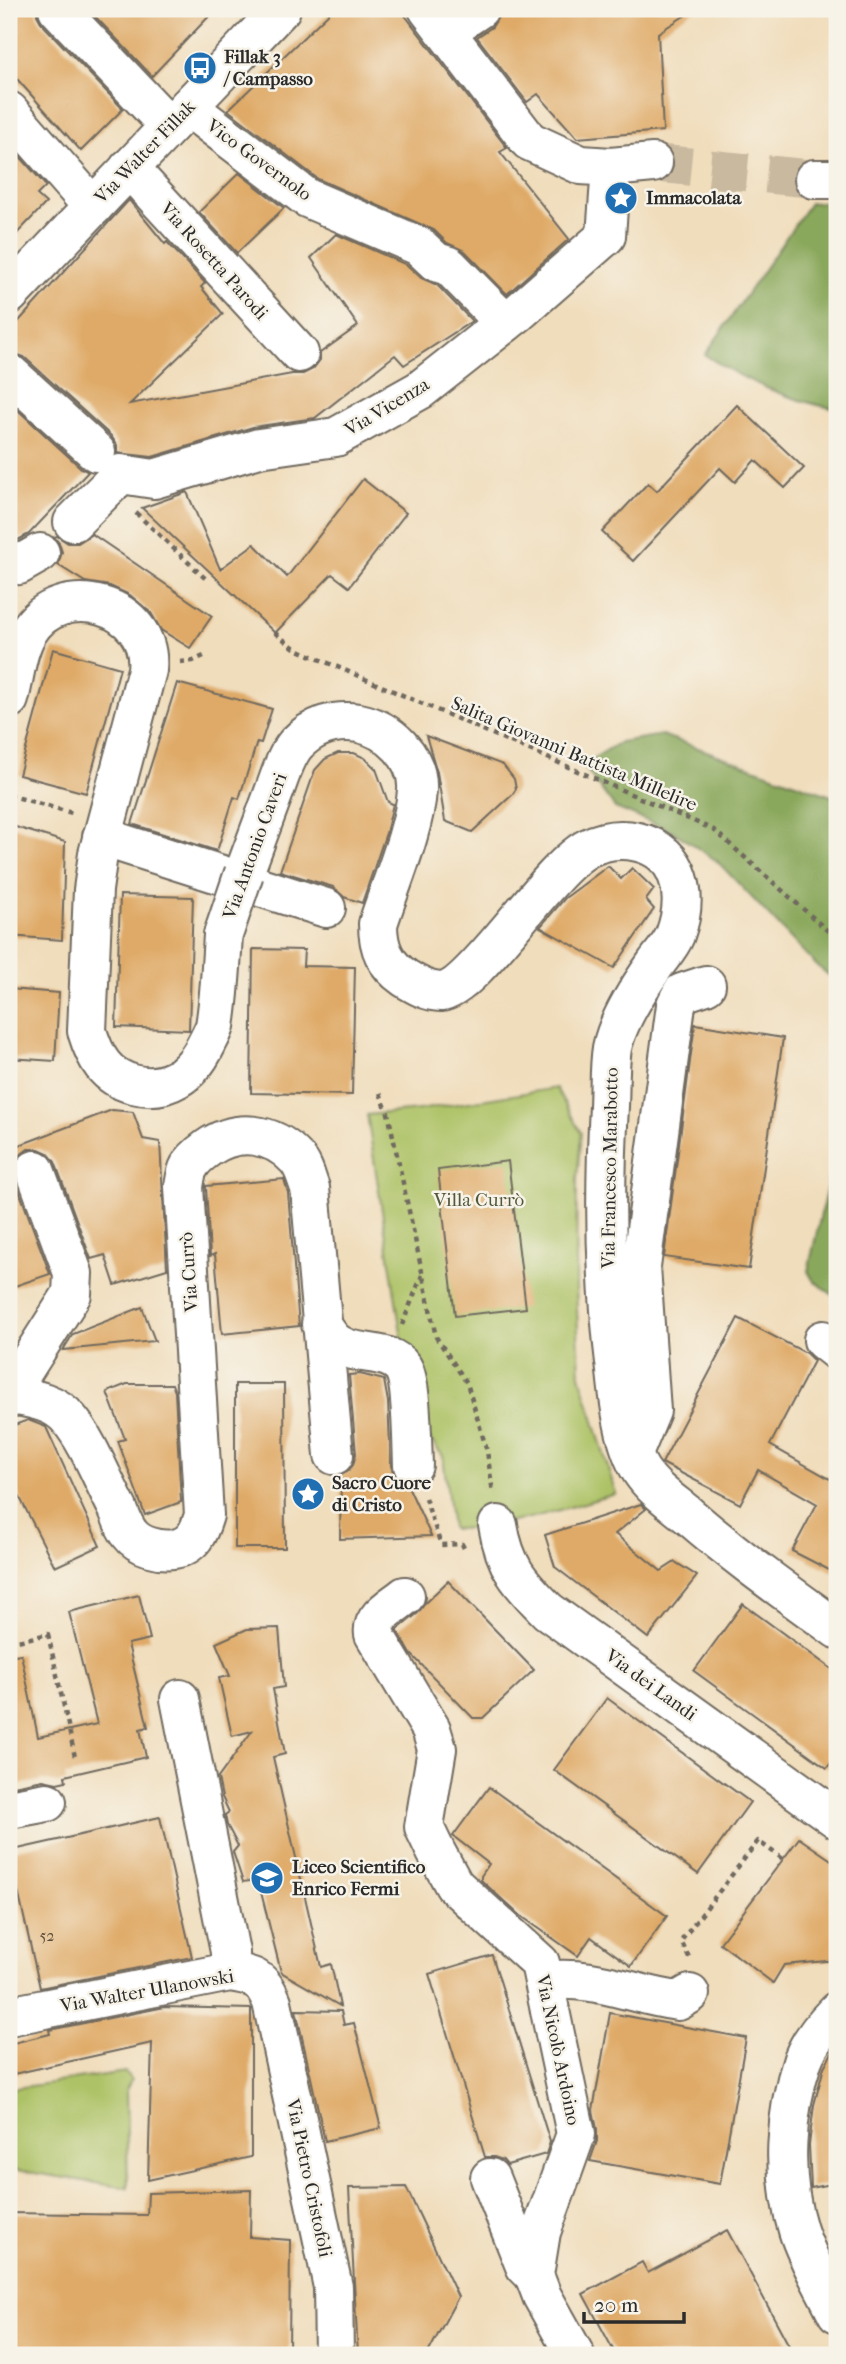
<svg xmlns="http://www.w3.org/2000/svg" width="846" height="2364" font-family="'IM FELL French Canon',serif">
  <rect width="100%" height="100%" fill="#f7f3e8"/>
  <filter id="ink" filterUnits="userSpaceOnUse"><feTurbulence type="fractalNoise" baseFrequency=".0143" numOctaves="2"/><feDisplacementMap in="SourceGraphic" scale="14" xChannelSelector="R" yChannelSelector="G"/><feConvolveMatrix kernelMatrix="1 2 1 2 8 2 1 2 1" color-interpolation-filters="sRGB"/></filter>
  <filter id="wash" filterUnits="userSpaceOnUse"><feTurbulence type="fractalNoise" baseFrequency=".00686" numOctaves="4" result="noise"/><feDisplacementMap in="SourceGraphic" scale="28" xChannelSelector="R" yChannelSelector="G"/><feGaussianBlur stdDeviation="1.57" result="paint"/><feColorMatrix in="noise" values="0 0 0 0 0 0 0 0 0 0 0 0 0 0 0 0 0 1.4 0 .05"/><feComposite in="paint" operator="in"/></filter>
  <g filter="url(#wash)">
    <rect width="100%" height="100%" fill="#f0ddbc"/>
    <g fill="#adc266" stroke="#6c7648" stroke-width="2">
      <path d="M556,1088L581,1133L577,1179L576,1287L580,1375L616,1494C563,1508 507,1529 452,1529L443,1456L422,1429L404,1352L367,1115L419,1110Z"/>
      <path d="M125,2072L131,2080L126,2090L128,2188L9,2169V2089Z"/>
    </g>
    <g fill="#8aa85b" stroke="#5a6a43" stroke-width="2">
      <path d="M837,201V409C791,401 744,381 705,355L810,203Z"/>
      <path d="M662,735L837,798V982L815,964L717,861L672,831L615,808L583,765L620,742Z"/>
      <path d="M837,1143V1298L813,1280L808,1271Z"/>
    </g>
    <g id="blocks">
      <g fill="#dfaa67">
        <path d="M9,9H37V15L42,24L123,109L81,151L9,70Z"/>
        <path d="M88,9H216L152,76Z"/>
        <path d="M333,9H400L507,148L500,152L569,239L507,294L465,251L447,243L434,230L318,179L228,110Z"/>
        <path d="M507,9H695L658,33L663,131L577,138L538,94L527,102L477,37L492,27L500,14Z"/>
        <path d="M9,144L46,186L37,195L46,203L9,242Z"/>
        <path d="M239,173L284,208L237,253L199,212Z"/>
        <path d="M129,200L165,244L167,242L205,283L201,287L223,314L130,404L292,374H303L313,369L320,360V353L358,326L311,258L336,234L407,265L421,278L437,285L472,321L404,365L395,355L315,418L253,427L152,457L117,453V445L111,436L24,357L9,352V332Z"/>
        <path d="M9,402L81,468L88,472L29,534L18,540L9,538Z"/>
        <path d="M737,405L804,468L785,488L755,460L735,482L720,468L633,561L602,532L648,483L657,491Z"/>
        <path d="M363,479L406,513L349,587L332,574L275,633L142,508L187,492L220,569L254,544L287,577Z"/>
        <path d="M92,534L212,616L190,648L161,630L151,613L130,595L110,586L85,582L58,565L62,552L59,543L54,537L57,536L68,543H78Z"/>
        <path d="M53,649L120,668L86,793L19,775Z"/>
        <path d="M177,683L272,709L261,743L257,742L239,799L234,797L217,851L132,824Z"/>
        <path d="M426,736L503,765L514,779L516,789L512,795L472,832L445,821L437,772Z"/>
        <path d="M338,753H354L365,758L376,769L388,802L393,804L386,833L362,903L344,897L333,887L280,871L315,770L325,759Z"/>
        <path d="M9,825L65,842L62,940L9,936Z"/>
        <path d="M608,866L621,879L632,868L654,889L646,900L654,909L614,968L540,927L565,898Z"/>
        <path d="M120,895L193,897L189,1030L116,1027Z"/>
        <path d="M253,949L304,950L303,966L355,967L352,1095L251,1093Z"/>
        <path d="M9,989L59,993L55,1061L9,1058Z"/>
        <path d="M695,1024L783,1038L749,1269L664,1257Z"/>
        <path d="M112,1110L133,1112L143,1139L160,1142L167,1269L115,1285L105,1255L91,1259L55,1162L48,1153L39,1149H28L18,1157L14,1166V1177L50,1274L9,1288V1149Z"/>
        <path d="M508,1161L526,1308L455,1316L438,1170Z"/>
        <path d="M284,1179L288,1193L299,1326L222,1334L215,1254L210,1256L206,1186Z"/>
        <path d="M142,1307L155,1341L63,1350L73,1334Z"/>
        <path d="M738,1318L806,1353L814,1361L770,1445L830,1479L837,1464V1574L792,1551L817,1504L758,1470L740,1504L662,1463Z"/>
        <path d="M360,1374L384,1380L388,1402L391,1466L395,1477L408,1486L431,1536L340,1539L341,1475L347,1472L353,1465L356,1454L349,1375Z"/>
        <path d="M127,1384H172L175,1392L181,1502L145,1515L118,1441L125,1439L107,1392Z"/>
        <path d="M235,1384H284L285,1548H235Z"/>
        <path d="M28,1420L46,1427L100,1546L55,1567L11,1480L9,1466V1427Z"/>
        <path d="M641,1504L646,1509L615,1534L661,1571L675,1562L697,1576L648,1638L555,1567L545,1535Z"/>
        <path d="M448,1581L534,1670L483,1718H473L411,1654L397,1630L418,1613L426,1602Z"/>
        <path d="M139,1595L150,1639L128,1644L148,1727L140,1729L146,1757L65,1776L66,1781L57,1783L43,1780L9,1787V1656L21,1654L38,1737L97,1724L69,1612Z"/>
        <path d="M743,1604L837,1673V1755L827,1768L694,1671Z"/>
        <path d="M279,1628L284,1687L273,1689L285,1754L273,1757L321,1967L331,1964L340,2006L281,1972L258,1880L243,1882L233,1852L238,1846L227,1825L225,1815L229,1812L222,1797L218,1778L252,1731L232,1736L219,1678L230,1676L216,1643L247,1629Z"/>
        <path d="M607,1698L750,1802L698,1874L554,1770Z"/>
        <path d="M489,1787L667,1916L631,1966L591,1937L578,1956L517,1913L481,1880V1876L489,1864L453,1836Z"/>
        <path d="M160,1817L192,1957L40,1988L9,1851Z"/>
        <path d="M799,1838L837,1864V1960L784,1965L773,1983L720,1943Z"/>
        <path d="M492,1955L550,2142L546,2154L507,2165L503,2160L494,2157H485L429,1974Z"/>
        <path d="M165,2007L251,2009V2157L148,2180L152,2043L9,2075V2044L50,2034L49,2030Z"/>
        <path d="M296,2010L341,2011L344,2025L354,2023L381,2128L325,2141Z"/>
        <path d="M610,2013L746,2038L720,2184L590,2161L597,2141V2129L593,2110Z"/>
        <path d="M837,2044V2183L811,2188L809,2145L814,2105L824,2067Z"/>
        <path d="M406,2187L458,2297L427,2355H358L349,2188Z"/>
        <path d="M251,2190L250,2237L290,2240L289,2355H9V2213L147,2215L148,2193Z"/>
        <path d="M727,2230L794,2355H616L583,2294L642,2262L648,2273Z"/>
      </g>
    </g>
  </g>
  <g filter="url(#ink)">
    <use href="#blocks" fill-opacity="0" stroke="#70695e" stroke-width="2"/>
    <g fill="none" stroke-linecap="round" stroke-linejoin="round">
      <path stroke="#c9b99f" stroke-width="38" stroke-dasharray="38 19" stroke-linecap="butt" d="M653,163L814,179"/>
      <defs>
        <g id="minor">
          <path d="M58,9L169,126"/>
          <path d="M428,9L529,141L581,165L611,167L653,163"/>
          <path d="M446,31L479,9"/>
          <path d="M188,107L307,198L419,246L436,262L449,266L505,323"/>
          <path d="M9,111L93,207"/>
          <path d="M129,168L299,353"/>
          <path d="M814,179H837"/>
          <path d="M9,373L96,452"/>
          <path d="M73,522L121,474L154,479L259,448L336,437L420,390L519,312L606,236L611,167"/>
          <path d="M9,560L19,565L40,553"/>
          <path d="M9,699C15,678 16,651 28,632C59,579 154,603 147,670L98,854L93,890L87,1031C95,1057 105,1077 133,1084C167,1093 192,1074 206,1045C209,1039 213,1032 215,1026C220,996 221,965 223,935"/>
          <path d="M102,837L326,908"/>
          <path d="M244,873C254,846 264,819 274,792C280,777 285,757 296,744C313,726 335,719 359,723C389,729 419,757 417,790C415,828 390,886 378,924C378,948 385,964 405,978C416,985 428,992 441,992C474,989 548,868 588,848C604,840 620,838 638,842C682,852 689,897 675,935C671,945 663,954 657,962C640,986 618,1019 612,1048C609,1066 610,1087 609,1106C604,1194 605,1283 616,1371C619,1401 624,1445 641,1471C653,1489 671,1501 688,1515C735,1556 786,1592 837,1629"/>
          <path d="M321,1324C326,1331 331,1340 338,1344C357,1357 390,1348 403,1368C412,1382 412,1445 413,1465"/>
          <path d="M823,1340L837,1351"/>
          <path d="M16,1396C35,1399 56,1403 69,1419C88,1441 104,1483 118,1509C121,1517 124,1527 130,1534C139,1546 159,1551 174,1549C193,1546 199,1532 204,1515L184,1187C185,1181 186,1172 189,1167C193,1159 201,1153 208,1148C237,1128 272,1132 296,1158C304,1166 306,1178 310,1188L334,1455"/>
          <path d="M9,1398L16,1396L18,1379L72,1294L73,1273L35,1170"/>
          <path d="M633,1454L651,1411L641,1267L676,1005L682,993L706,985"/>
          <path d="M498,1525C505,1567 519,1582 548,1611L837,1819"/>
          <path d="M405,1596C393,1606 371,1617 374,1634L431,1729L437,1749L424,1827L436,1852L454,1885L540,1963L576,2134L541,2232L534,2275L542,2296L575,2355"/>
          <path d="M180,1699L230,1952V1972"/>
          <path d="M9,1809L47,1802"/>
          <path d="M544,1981C596,1975 628,1994 678,2001L690,1994"/>
          <path d="M837,2011C823,2025 810,2041 803,2059C785,2112 781,2177 798,2230C807,2259 824,2286 837,2313"/>
          <path d="M9,2016L230,1972C255,1976 262,1978 272,2002L333,2287L334,2355"/>
          <path d="M490,2178L525,2266L534,2275"/>
        </g>
        <path id="major" d="M9,295L281,9"/>
      </defs>
      <use href="#minor" stroke="#70695e" stroke-width="42"/>
      <use href="#major" stroke="#70695e" stroke-width="42"/>
      <g stroke="#70695e" stroke-width="4.5" stroke-dasharray="5 5" stroke-linecap="butt">
        <path d="M136,513L207,580"/>
        <path d="M275,633L296,649L714,830L837,939"/>
        <path d="M180,662L193,661L208,654"/>
        <path d="M9,795L72,813"/>
        <path d="M380,1093L388,1113L436,1337L467,1383L487,1451L493,1493"/>
        <path d="M402,1325L422,1275"/>
        <path d="M425,1498L441,1545L462,1544L464,1548"/>
        <path d="M9,1643L48,1634L75,1757"/>
        <path d="M689,1958L681,1941L758,1841L783,1859"/>
      </g>
      <use href="#minor" stroke="#fff" stroke-width="38"/>
      <use href="#major" stroke="#fff" stroke-width="38"/>
      <defs>
        <path id="minor-bridge" d="M223,935L244,873"/>
      </defs>
      <use href="#minor-bridge" stroke="#70695e" stroke-width="42" stroke-linecap="butt"/>
      <use href="#minor-bridge" stroke="#fff" stroke-width="38"/>
    </g>
  </g>
  <defs>
    <symbol id="bus-disc" viewBox="-11 -11 22 22"><circle r="9.5" fill="#1f6fb2" stroke="#f7f3e8"/><path d="M-5-6H5V4H4V6H2V4H-2V6H-4V4H-5ZM-3.5-4V0h7V-4ZM-3.5 1.2v1.5H-2V1.2ZM2 1.2v1.5H3.5V1.2Z" fill="#fff"/></symbol>
    <symbol id="sight-disc" viewBox="-11 -11 22 22"><circle r="9.5" fill="#1f6fb2" stroke="#f7f3e8"/><path d="M0-6L1.8-2.2L6-1.7L2.9 1.2L3.7 5.4L0 3.3L-3.7 5.4L-2.9 1.2L-6-1.7L-1.8-2.2Z" fill="#fff"/></symbol>
    <symbol id="school-disc" viewBox="-11 -11 22 22"><circle r="9.5" fill="#1f6fb2" stroke="#f7f3e8"/><path d="M0-5L7-2L0 1L-7-2ZM-4 1L0 2.5L4 1V4Q0 6-4 4Z" fill="#fff"/></symbol>
  </defs>
  <g fill-rule="evenodd">
    <use href="#bus-disc" x="181" y="49" width="38" height="38"/>
    <use href="#sight-disc" x="602" y="179" width="38" height="38"/>
    <use href="#sight-disc" x="289" y="1475" width="38" height="38"/>
    <use href="#school-disc" x="248" y="1859" width="38" height="38"/>
  </g>
  <g text-anchor="middle" dominant-baseline="central" stroke-width="5" stroke-linejoin="round" paint-order="stroke">
    <g font-size="16" fill="#584b3a">
      <text x="47" y="1935">52</text>
    </g>
    <g font-size="19" font-weight="bold" fill="#2b2b2b" stroke="#f7f3e8" text-anchor="start">
      <text x="224" y="57">Fillak 3<tspan x="224" dy="22">/ Campasso</tspan></text>
      <text x="646" y="198">Immacolata</text>
      <text x="332" y="1483">Sacro Cuore<tspan x="332" dy="22">di Cristo</tspan></text>
      <text x="292" y="1867">Liceo Scientifico<tspan x="292" dy="22">Enrico Fermi</tspan></text>
    </g>
    <g font-size="19" fill="#2b2b2b" stroke="#f7f3e8">
      <text transform="translate(145 152) rotate(-46)">Via Walter Fillak</text>
      <text transform="translate(259 160) rotate(36)">Vico Governolo</text>
      <text transform="translate(214 261) rotate(48)">Via Rosetta Parodi</text>
      <text transform="translate(387 407) rotate(-31)">Via Vicenza</text>
      <text transform="translate(574 754) rotate(23)">Salita Giovanni Battista Millelire</text>
      <text transform="translate(255 846) rotate(-70)">Via Antonio Caveri</text>
      <text transform="translate(610 1168) rotate(-89)">Via Francesco Marabotto</text>
      <text transform="translate(189 1272) rotate(-94)">Via Currò</text>
      <text transform="translate(651 1685) rotate(36)">Via dei Landi</text>
      <text transform="translate(147 1991) rotate(-10)">Via Walter Ulanowski</text>
      <text transform="translate(558 2050) rotate(78)">Via Nicolò Ardoino</text>
      <text transform="translate(309 2178) rotate(78)">Via Pietro Cristofoli</text>
    </g>
    <g font-size="19" fill="#52583d" stroke="#f7f3e8">
      <text x="479" y="1200">Villa Currò</text>
    </g>
  </g>
  <rect width="846" height="2364" fill="none" stroke="#f7f3e8" stroke-width="35"/>
  <path d="M584 2312v10h100v-10" fill="none" stroke="#2b2b2b" stroke-width="3.5"/>
  <text x="594" y="2312" font-size="21" fill="#2b2b2b" stroke="#f7f3e8" stroke-width="5" paint-order="stroke">20 m</text>
</svg>
